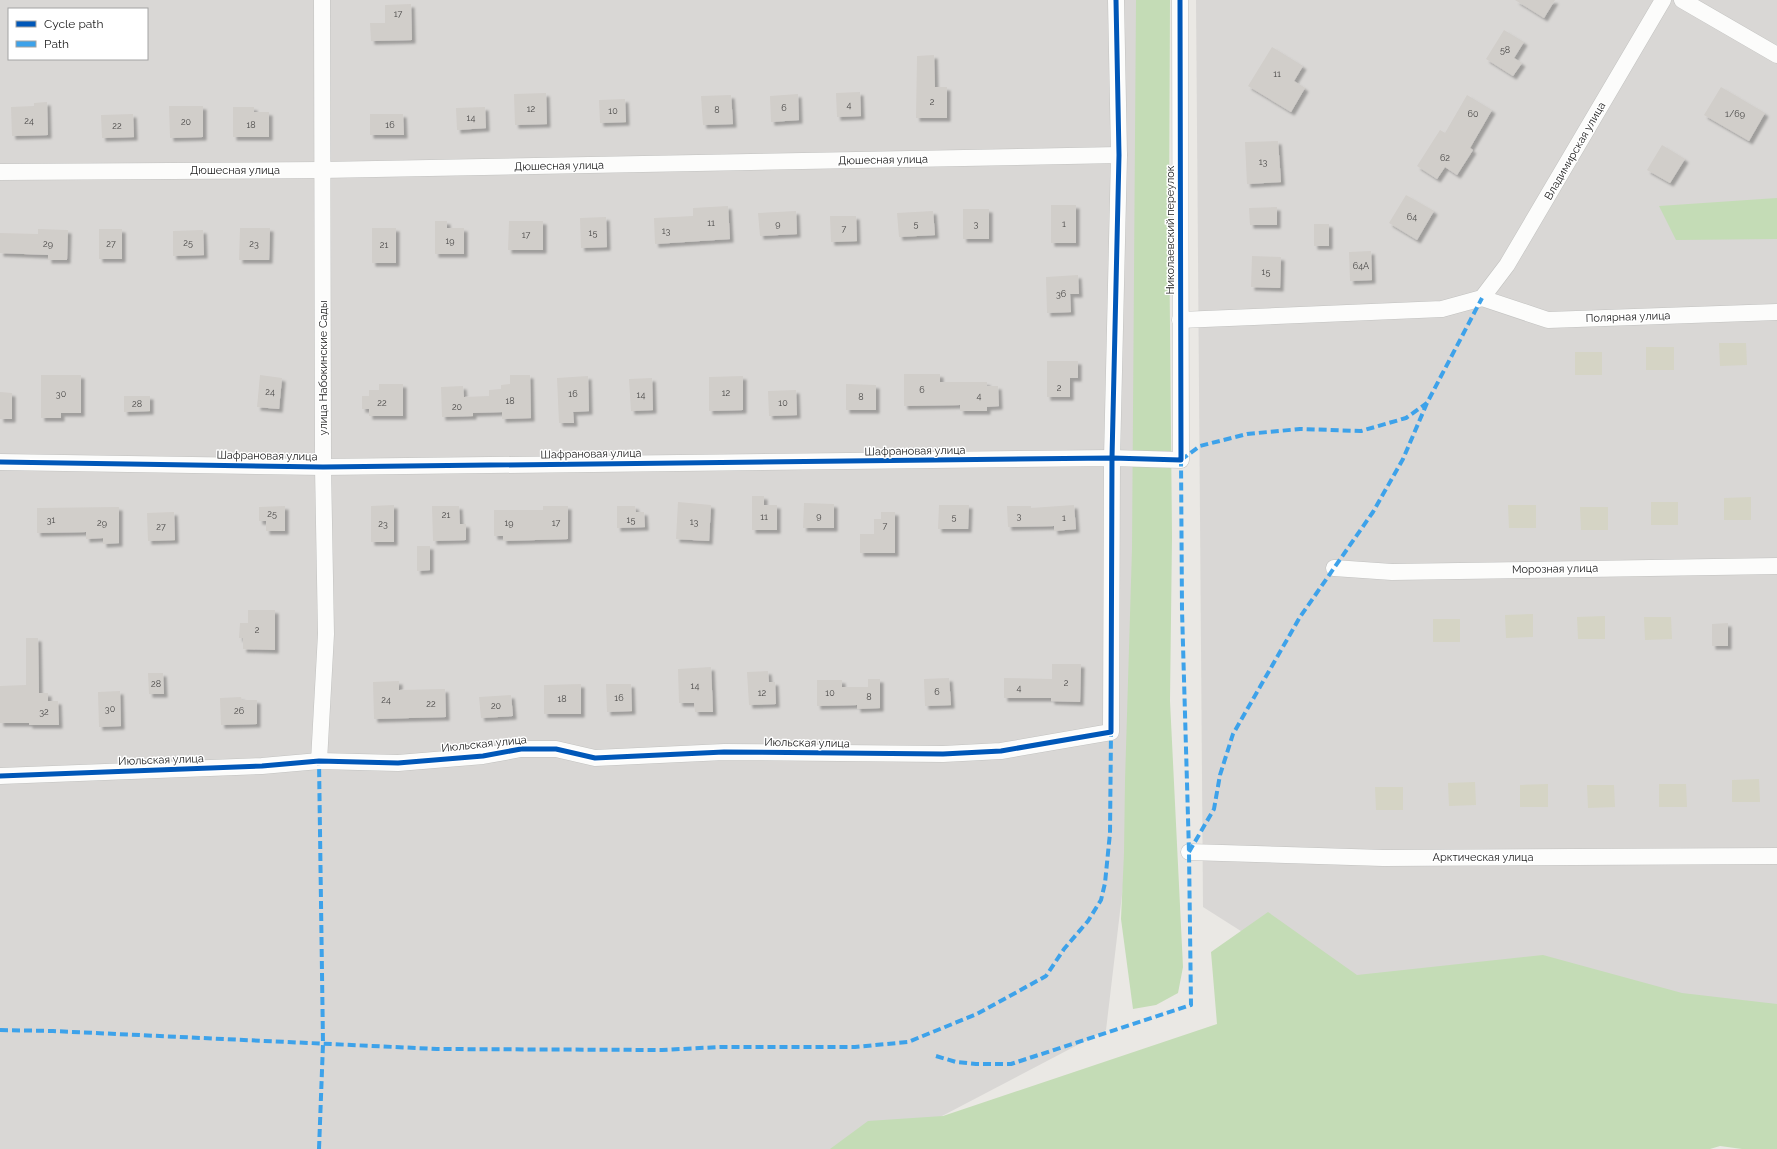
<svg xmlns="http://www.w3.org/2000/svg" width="1777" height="1149" font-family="Raleway,sans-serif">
  <defs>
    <filter id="shadow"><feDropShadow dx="3.5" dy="3.5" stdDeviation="1" flood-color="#0004"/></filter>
  </defs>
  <rect width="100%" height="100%" fill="#eae8e4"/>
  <g fill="#d9d7d5" fill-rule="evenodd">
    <path d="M0,0H1146L1138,760L1106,1030L879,1149H0ZM9,9H147V59H9Z"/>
    <path d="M1196,0H1777V1040L1304,971L1203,907Z"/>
  </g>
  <g fill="#d5d4c5">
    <path d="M1719,343H1746L1747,365L1720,366Z"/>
    <rect x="1646" y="347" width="28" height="23"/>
    <rect x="1575" y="352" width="27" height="23"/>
    <path d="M1751,497V520H1724V498Z"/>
    <rect x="1651" y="502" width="27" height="23"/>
    <path d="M1508,505H1536V528H1509Z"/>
    <path d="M1580,507H1608V530H1581Z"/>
    <path d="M1533,614V637L1506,638L1505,615Z"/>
    <path d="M1605,616V639H1578L1577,617Z"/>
    <path d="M1644,617H1671L1672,639L1645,640Z"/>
    <rect x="1433" y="619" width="27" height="23"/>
    <path d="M1759,779L1760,802H1732V780Z"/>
    <path d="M1475,782L1476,805L1449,806L1448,783Z"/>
    <path d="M1548,784V807H1520V785Z"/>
    <path d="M1659,784H1686L1687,807H1659Z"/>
    <path d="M1587,785H1614L1615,807L1588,808Z"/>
    <path d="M1375,787H1403V810H1376Z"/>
  </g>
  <g fill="#c4dcb6">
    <path d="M1136,0H1170L1169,222L1172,537L1170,701L1183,967L1178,993L1156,1005L1133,1009L1121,919L1124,853L1125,781L1132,549Z"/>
    <path d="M1777,198V239L1676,240L1659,206Z"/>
    <path d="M1268,912L1357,975L1543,955L1682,993L1777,1004V1149H1742L1720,1146L1710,1149H830L868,1121L943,1116L1217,1024L1211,952Z"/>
  </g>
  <g fill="#d1ceca" filter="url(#shadow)">
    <path d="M1515,0H1555L1544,18Z"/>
    <path d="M411,4L412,40L371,41L370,23H385V5Z"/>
    <path d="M1504,30L1524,42L1514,58L1522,63L1513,76L1486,59Z"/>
    <path d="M1272,47L1303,66L1294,81L1305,88L1291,112L1248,86Z"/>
    <path d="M934,55L935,87H947V118H916L917,56Z"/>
    <path d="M1721,87L1765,113L1749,141L1704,115Z"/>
    <path d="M860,92L861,116L837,117L836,93Z"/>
    <path d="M546,93L547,124L515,125L514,94Z"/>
    <path d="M798,94L799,120L771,122L770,96Z"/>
    <path d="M731,95L733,124L703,125L701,96Z"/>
    <path d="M1467,95L1492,110L1470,148L1473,150L1457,175L1445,167L1437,179L1417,166L1440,130L1445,133Z"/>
    <path d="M625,99L626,122L600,123L599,100Z"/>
    <path d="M47,102L48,135L12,136L11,107L34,106V103Z"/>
    <path d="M169,106H203V137L170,138Z"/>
    <path d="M233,107H254V112H269V137H233Z"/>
    <path d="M485,107L486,128L457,130L456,108Z"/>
    <path d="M133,114L134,137L102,138L101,115Z"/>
    <path d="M370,114H403L404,135H370Z"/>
    <path d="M1278,141L1281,182L1247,184L1245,142Z"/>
    <path d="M1662,145L1685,159L1670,183L1647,170Z"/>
    <path d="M1406,195L1434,211L1417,240L1389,223Z"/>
    <rect x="1051" y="205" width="25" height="38"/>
    <path d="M728,206L730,239L655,244L654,218L693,216V208Z"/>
    <path d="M1277,207V225H1250L1249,208Z"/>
    <rect x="963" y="209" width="26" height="30"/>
    <path d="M796,211L797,234L760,236L758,213Z"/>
    <path d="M933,211L935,235L899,237L897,213Z"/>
    <path d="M830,216H856L857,241L831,242Z"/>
    <path d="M606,217L607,247L581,248L580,218Z"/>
    <path d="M435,221H447V228H464V254H435Z"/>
    <path d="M509,221H543V250H508Z"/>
    <rect x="1314" y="224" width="15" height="22"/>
    <path d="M240,228H270L269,260H239Z"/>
    <rect x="372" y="228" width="24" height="35"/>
    <path d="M38,229L68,230L67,260H48V255L0,253V233L38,234Z"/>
    <rect x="99" y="229" width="23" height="30"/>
    <path d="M203,230L204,255L173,256V231Z"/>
    <path d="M1371,251L1372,280L1350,281L1349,252Z"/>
    <path d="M1252,256L1281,257L1280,288L1251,287Z"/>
    <path d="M1078,275L1079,294H1070L1071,312L1047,313L1046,277Z"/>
    <path d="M1047,361H1078V378H1070V397H1047Z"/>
    <path d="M904,374H940V382H987V386H998L999,406L987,407V411H960V405L904,406Z"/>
    <path d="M41,375H81V413H61V418H41Z"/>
    <path d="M260,375L282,378L279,409L257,407Z"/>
    <path d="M510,375H530L531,418L502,419V412L473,413V416L442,417L441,387L463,386L464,397L489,396V390L501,389V385L510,384Z"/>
    <path d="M588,376L589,411L573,412L574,423H559L557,378Z"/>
    <path d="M743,376V410L709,411V377Z"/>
    <path d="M652,378L653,410L631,411L629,379Z"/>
    <path d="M379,384H403V416H369V409H362V396H369V390H379Z"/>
    <path d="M846,384L876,385V410H846Z"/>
    <path d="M796,390L797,415L769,416L768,391Z"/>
    <path d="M0,392L12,393V419H0Z"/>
    <path d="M124,396H150V411L124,412Z"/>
    <path d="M752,496H764V505H777V530H752Z"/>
    <path d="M678,502L711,505L709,541L676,539Z"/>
    <path d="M804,503L834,504V528H803Z"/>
    <path d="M394,505V542H371V506Z"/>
    <path d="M939,505H969L968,529H938Z"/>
    <path d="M1074,505L1076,529L1054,531V526L1008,527L1007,506H1031V508Z"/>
    <path d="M285,506V531H266V521H259V507Z"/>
    <path d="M432,506H459L460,524H466V540L433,541Z"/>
    <path d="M543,506H568V539L503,541V536H494V510H543Z"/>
    <path d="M617,506H635L636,512H644L645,527L617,528Z"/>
    <path d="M119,507V543L103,544V538L86,539V532L37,533V508Z"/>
    <path d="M174,512L175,540L148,541L147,513Z"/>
    <path d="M881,512H895V553H860V534H874V519H881Z"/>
    <path d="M417,546H430V570L417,571Z"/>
    <path d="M248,610H275V650L243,649V638H239L240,623H248Z"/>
    <path d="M1728,623V646H1712V624Z"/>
    <path d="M26,638H38L39,693H48V701H58L59,725H29V723H0V686L26,685Z"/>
    <path d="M1052,664H1081L1080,702L1051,701V698H1004V678L1052,679Z"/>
    <path d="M711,667L713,712H695L694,703H679L678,669Z"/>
    <path d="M768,671L769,682H775L776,704L749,705L747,672Z"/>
    <path d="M148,673H163L164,694H149Z"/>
    <path d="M949,678L951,705L925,706L924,679Z"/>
    <path d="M868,679H880V708L857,709V705L817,706V680H842V687H868Z"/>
    <path d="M399,681V690L445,689L446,717L374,719L373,682Z"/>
    <path d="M581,684V714H544V685Z"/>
    <path d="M606,684H631L632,711L607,712Z"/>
    <path d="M120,691L121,726L99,727L98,692Z"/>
    <path d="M511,695L513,716L481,718L479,697Z"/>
    <path d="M241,697L242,700H257V724L221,725L220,698Z"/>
  </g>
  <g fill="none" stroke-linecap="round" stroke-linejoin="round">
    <defs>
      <g id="minor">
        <path d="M1682,0L1777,55"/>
        <path d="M0,172L322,170L1119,155"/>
        <path d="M1482,298L1507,265L1663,0"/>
        <path d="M1482,298L1548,320L1777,312"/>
        <path d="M1180,320L1442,309L1482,298"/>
        <path d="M0,462L323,467L1112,458L1181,460L1180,0"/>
        <path d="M1334,568L1392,572L1777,566"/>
        <path d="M319,761L326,634L323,467L322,0"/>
        <path d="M0,776L262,766L319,761L398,763L483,756L521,749H556L595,758L724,752L943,754L1001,751L1111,732L1112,458L1119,155L1116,0"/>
        <path d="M1189,852L1383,858L1777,856"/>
      </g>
    </defs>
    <use href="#minor" stroke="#c2c2c0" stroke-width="17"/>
    <use href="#minor" stroke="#fcfcfb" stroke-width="16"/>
    <g stroke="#3da2ea" stroke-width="4" stroke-dasharray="8 4" stroke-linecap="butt">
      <path d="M1181,460L1200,446L1247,434L1300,429L1361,431L1406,418L1427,403"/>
      <path d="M1189,852L1214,809L1220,775L1233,734L1300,617L1373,512L1403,459L1427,403L1482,298"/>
      <path d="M0,1030L53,1031L437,1049L662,1050L720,1047H855L908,1042L977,1014L1046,976L1064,949L1088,921L1101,900L1105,883L1110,833L1111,732"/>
      <path d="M936,1056L956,1062L976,1064H1011L1191,1005L1189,852L1182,610L1181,458"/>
      <path d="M319,1149L323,1044L319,761"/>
    </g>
    <defs>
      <g id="cycleway">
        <path d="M0,462L323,467L1112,458L1181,460L1180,0"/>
        <path d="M0,776L262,766L319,761L398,763L483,756L521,749H556L595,758L724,752L943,754L1001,751L1111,732L1112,458L1119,155L1116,0"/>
      </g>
    </defs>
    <use href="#cycleway" stroke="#fff" stroke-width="8"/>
    <use href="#cycleway" stroke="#0057b8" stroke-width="5"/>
  </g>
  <g text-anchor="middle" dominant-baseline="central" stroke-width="3" stroke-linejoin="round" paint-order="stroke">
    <g font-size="9" fill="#4a4948">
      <text x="398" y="14">17</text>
      <text x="1505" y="50">58</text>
      <text x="1277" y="74">11</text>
      <text x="932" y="102">2</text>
      <text x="849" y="105">4</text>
      <text x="784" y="108">6</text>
      <text x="531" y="109">12</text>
      <text x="717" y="110">8</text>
      <text x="613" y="111">10</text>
      <text x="1473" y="114">60</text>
      <text x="1735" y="114">1/69</text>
      <text x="471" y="118">14</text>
      <text x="29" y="121">24</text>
      <text x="186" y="122">20</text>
      <text x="251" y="125">18</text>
      <text x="390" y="125">16</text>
      <text x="117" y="126">22</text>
      <text x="1445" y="158">62</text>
      <text x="1263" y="162">13</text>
      <text x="1412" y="217">64</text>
      <text x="711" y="223">11</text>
      <text x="778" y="224">9</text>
      <text x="916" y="224">5</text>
      <text x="976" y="224">3</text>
      <text x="1064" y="224">1</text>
      <text x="844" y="229">7</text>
      <text x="666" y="231">13</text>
      <text x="593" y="233">15</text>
      <text x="526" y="235">17</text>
      <text x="450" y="241">19</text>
      <text x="188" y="243">25</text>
      <text x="48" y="244">29</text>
      <text x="111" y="244">27</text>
      <text x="254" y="244">23</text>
      <text x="384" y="245">21</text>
      <text x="1361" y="266">64А</text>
      <text x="1266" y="272">15</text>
      <text x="1061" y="294">36</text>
      <text x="1059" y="388">2</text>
      <text x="922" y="390">6</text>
      <text x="270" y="392">24</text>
      <text x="726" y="393">12</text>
      <text x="61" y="394">30</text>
      <text x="573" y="394">16</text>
      <text x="641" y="395">14</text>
      <text x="979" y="396">4</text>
      <text x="861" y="397">8</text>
      <text x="510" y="401">18</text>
      <text x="382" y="403">22</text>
      <text x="783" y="403">10</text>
      <text x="137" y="404">28</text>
      <text x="457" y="407">20</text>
      <text x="272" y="514">25</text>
      <text x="446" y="515">21</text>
      <text x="819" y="516">9</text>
      <text x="1019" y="516">3</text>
      <text x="764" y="517">11</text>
      <text x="954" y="517">5</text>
      <text x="1064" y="518">1</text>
      <text x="51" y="520">31</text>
      <text x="631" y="520">15</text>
      <text x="694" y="522">13</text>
      <text x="102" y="523">29</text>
      <text x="509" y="523">19</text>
      <text x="556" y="523">17</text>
      <text x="383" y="524">23</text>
      <text x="885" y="526">7</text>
      <text x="161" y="527">27</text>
      <text x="257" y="630">2</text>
      <text x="1066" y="683">2</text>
      <text x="156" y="684">28</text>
      <text x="695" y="686">14</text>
      <text x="1019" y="688">4</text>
      <text x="937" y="692">6</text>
      <text x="762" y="693">12</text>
      <text x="830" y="693">10</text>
      <text x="869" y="697">8</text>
      <text x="619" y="698">16</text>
      <text x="562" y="699">18</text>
      <text x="386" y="700">24</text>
      <text x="431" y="704">22</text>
      <text x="496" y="706">20</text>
      <text x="110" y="709">30</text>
      <text x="239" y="711">26</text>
      <text x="44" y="712">32</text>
    </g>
    <g font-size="11" fill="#1b1b1b" stroke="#fff">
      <text transform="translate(1575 151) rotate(-60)">Владимирская улица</text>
      <text transform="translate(883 160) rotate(-1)">Дюшесная улица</text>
      <text transform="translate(559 166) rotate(-1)">Дюшесная улица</text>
      <text x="235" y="170">Дюшесная улица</text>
      <text transform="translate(1170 230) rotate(-90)">Николаевский переулок</text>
      <text transform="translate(1628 317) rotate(-2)">Полярная улица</text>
      <text transform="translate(323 368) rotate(-90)">улица Набокинские Сады</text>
      <text transform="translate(915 451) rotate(-1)">Шафрановая улица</text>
      <text transform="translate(591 454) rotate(-1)">Шафрановая улица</text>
      <text transform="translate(267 456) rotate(1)">Шафрановая улица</text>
      <text transform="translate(1555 569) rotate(-1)">Морозная улица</text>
      <text transform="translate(807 743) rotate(1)">Июльская улица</text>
      <text transform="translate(484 744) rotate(-6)">Июльская улица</text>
      <text transform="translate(161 760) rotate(-2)">Июльская улица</text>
      <text x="1483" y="857">Арктическая улица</text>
    </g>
  </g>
  <rect x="8" y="8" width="140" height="52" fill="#ffffff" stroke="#a4a4a4"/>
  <rect x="16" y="21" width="20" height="6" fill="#0057b8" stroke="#a4a4a4"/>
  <text x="44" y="28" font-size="12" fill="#1b1b1b">Cycle path</text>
  <rect x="16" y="41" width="20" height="6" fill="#3da2ea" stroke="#a4a4a4"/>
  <text x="44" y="48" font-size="12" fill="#1b1b1b">Path</text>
</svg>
